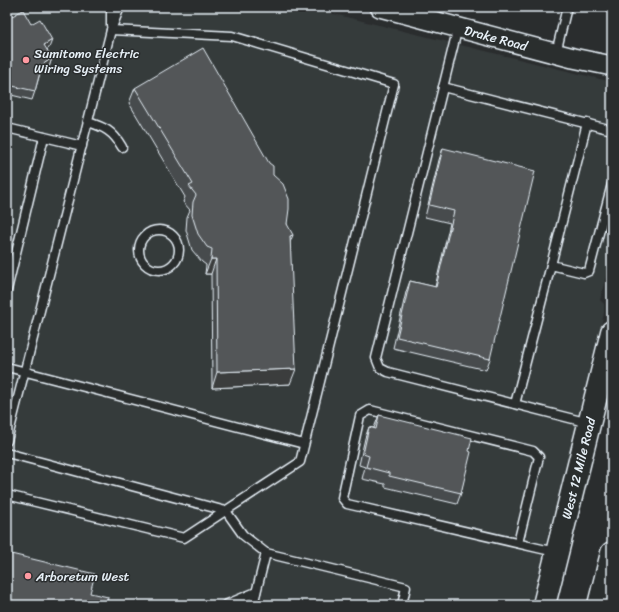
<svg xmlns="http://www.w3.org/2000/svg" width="619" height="612" font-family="Sriracha,sans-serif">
  <rect width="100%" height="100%" fill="#2a2d2e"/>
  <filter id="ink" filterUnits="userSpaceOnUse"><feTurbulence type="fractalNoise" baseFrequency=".025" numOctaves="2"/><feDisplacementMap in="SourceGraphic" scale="8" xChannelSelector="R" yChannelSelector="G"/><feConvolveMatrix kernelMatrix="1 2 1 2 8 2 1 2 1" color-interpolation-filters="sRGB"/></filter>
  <g filter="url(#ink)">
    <path fill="#363a3b" d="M7,7H305L612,82V252L600,300L604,304V313L571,452L533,605H7Z"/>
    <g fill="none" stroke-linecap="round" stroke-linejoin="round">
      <defs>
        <g id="service">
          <path d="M111,25V7"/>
          <path d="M458,27L376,358L380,368L388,372L589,423"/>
          <path d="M556,53L567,7"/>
          <path d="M443,87L612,130"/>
          <path d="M88,122C104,127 113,131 122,147"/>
          <path d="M7,128L82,146"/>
          <circle cx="159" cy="250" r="20"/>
          <path d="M551,265L587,123"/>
          <path d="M7,290L44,137"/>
          <path d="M7,367L304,444"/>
          <path d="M515,404L551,265L584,273L589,271L612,184"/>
          <path d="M7,441L111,30L120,7"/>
          <path d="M7,453L226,511L243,535L266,553L253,605"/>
          <path d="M7,495L184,538L300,462L394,84L232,36L111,30"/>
          <path d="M518,543L539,457L533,451L370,410L360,416L342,498L347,504L542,549L556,552"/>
          <path d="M266,553L406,587L402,605"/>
          <path d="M225,605L256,592"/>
        </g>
        <g id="tertiary">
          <path id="s1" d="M380,7L573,58L612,66"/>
        </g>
        <g id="secondary">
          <path id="s2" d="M544,605L612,332"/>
          <path d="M599,605L612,553"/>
        </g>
      </defs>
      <use href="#service" stroke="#e8f1f8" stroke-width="11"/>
      <use href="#tertiary" stroke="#e8f1f8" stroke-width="22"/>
      <use href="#secondary" stroke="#e8f1f8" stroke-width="25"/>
      <use href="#service" stroke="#2a2d2e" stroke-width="8"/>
      <use href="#tertiary" stroke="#2a2d2e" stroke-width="19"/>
      <use href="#secondary" stroke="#2a2d2e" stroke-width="22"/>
    </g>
    <g fill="#474b4d" stroke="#e8f1f8">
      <path d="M7,19L31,24L49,48L47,50L52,58L49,67L40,73L35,91L32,100L7,94Z"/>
      <path d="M135,88L273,175L287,224L290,243V384L212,388L211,274H205L206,265L202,262L192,250L186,230L187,217L190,210L183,202L185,197L129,103Z"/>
      <path d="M443,148L490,359L486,370L393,348L406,292L410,281L435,287L450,223L425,217L439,160Z"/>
      <path d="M379,415L469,451L461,493L457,504L385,487V484L362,479L365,467L359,465L365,438L369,427L374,428Z"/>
    </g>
    <g fill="#3a3d3e" stroke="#e8f1f8">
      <path d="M52,40L49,48L41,54L44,45Z"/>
      <path d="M52,58L49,67L39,73L42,65Z"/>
      <path d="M293,235L287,250L290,236Z"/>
      <path d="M211,259H216L211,274H205Z"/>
      <path d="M296,369L290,384L212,388L217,372Z"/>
    </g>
    <g fill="#535759" stroke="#e8f1f8">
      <path d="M23,10L31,24L40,19L52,40L44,45L52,58L42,65L35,91L8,85L7,86V19Z"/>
      <path d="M203,48L269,163L273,166V175L283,184L289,199V209L287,224L293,235L290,236L296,369L217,372L216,259H211L212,249L207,247L198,234L192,215L193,202L196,195L189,186L193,184L135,88Z"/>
      <path d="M443,148L535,171L490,359L397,337L410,281L436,287L454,211L429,205Z"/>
      <path d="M379,415L472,438L469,451L471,452L461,493L389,476V473L366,467L369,456L363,454L369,427L376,429Z"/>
      <path d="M7,553L95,574L90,593L108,597L107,605H7Z"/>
    </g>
  </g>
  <g fill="#ff9aa2" stroke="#2a2d2e" stroke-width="1.5">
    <circle cx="26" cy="60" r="4"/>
    <circle cx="28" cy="576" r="4"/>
  </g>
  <g text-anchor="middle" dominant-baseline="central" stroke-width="3" stroke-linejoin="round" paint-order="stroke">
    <g font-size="13" fill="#e8f1f8" stroke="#2a2d2e">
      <text stroke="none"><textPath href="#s1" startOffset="120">Drake Road</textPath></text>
      <text stroke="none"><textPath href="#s2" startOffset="141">West 12 Mile Road</textPath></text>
    </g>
    <g font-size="13" fill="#e8f1f8" stroke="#2a2d2e" text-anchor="start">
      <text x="34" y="53">Sumitomo Electric<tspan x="34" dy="15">Wiring Systems</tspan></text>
      <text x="36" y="576">Arboretum West</text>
    </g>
  </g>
  <rect width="619" height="612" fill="none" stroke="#2a2d2e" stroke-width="24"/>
  <rect x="12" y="12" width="595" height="588" fill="none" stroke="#e8f1f8" stroke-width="1.5" filter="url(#ink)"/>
</svg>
